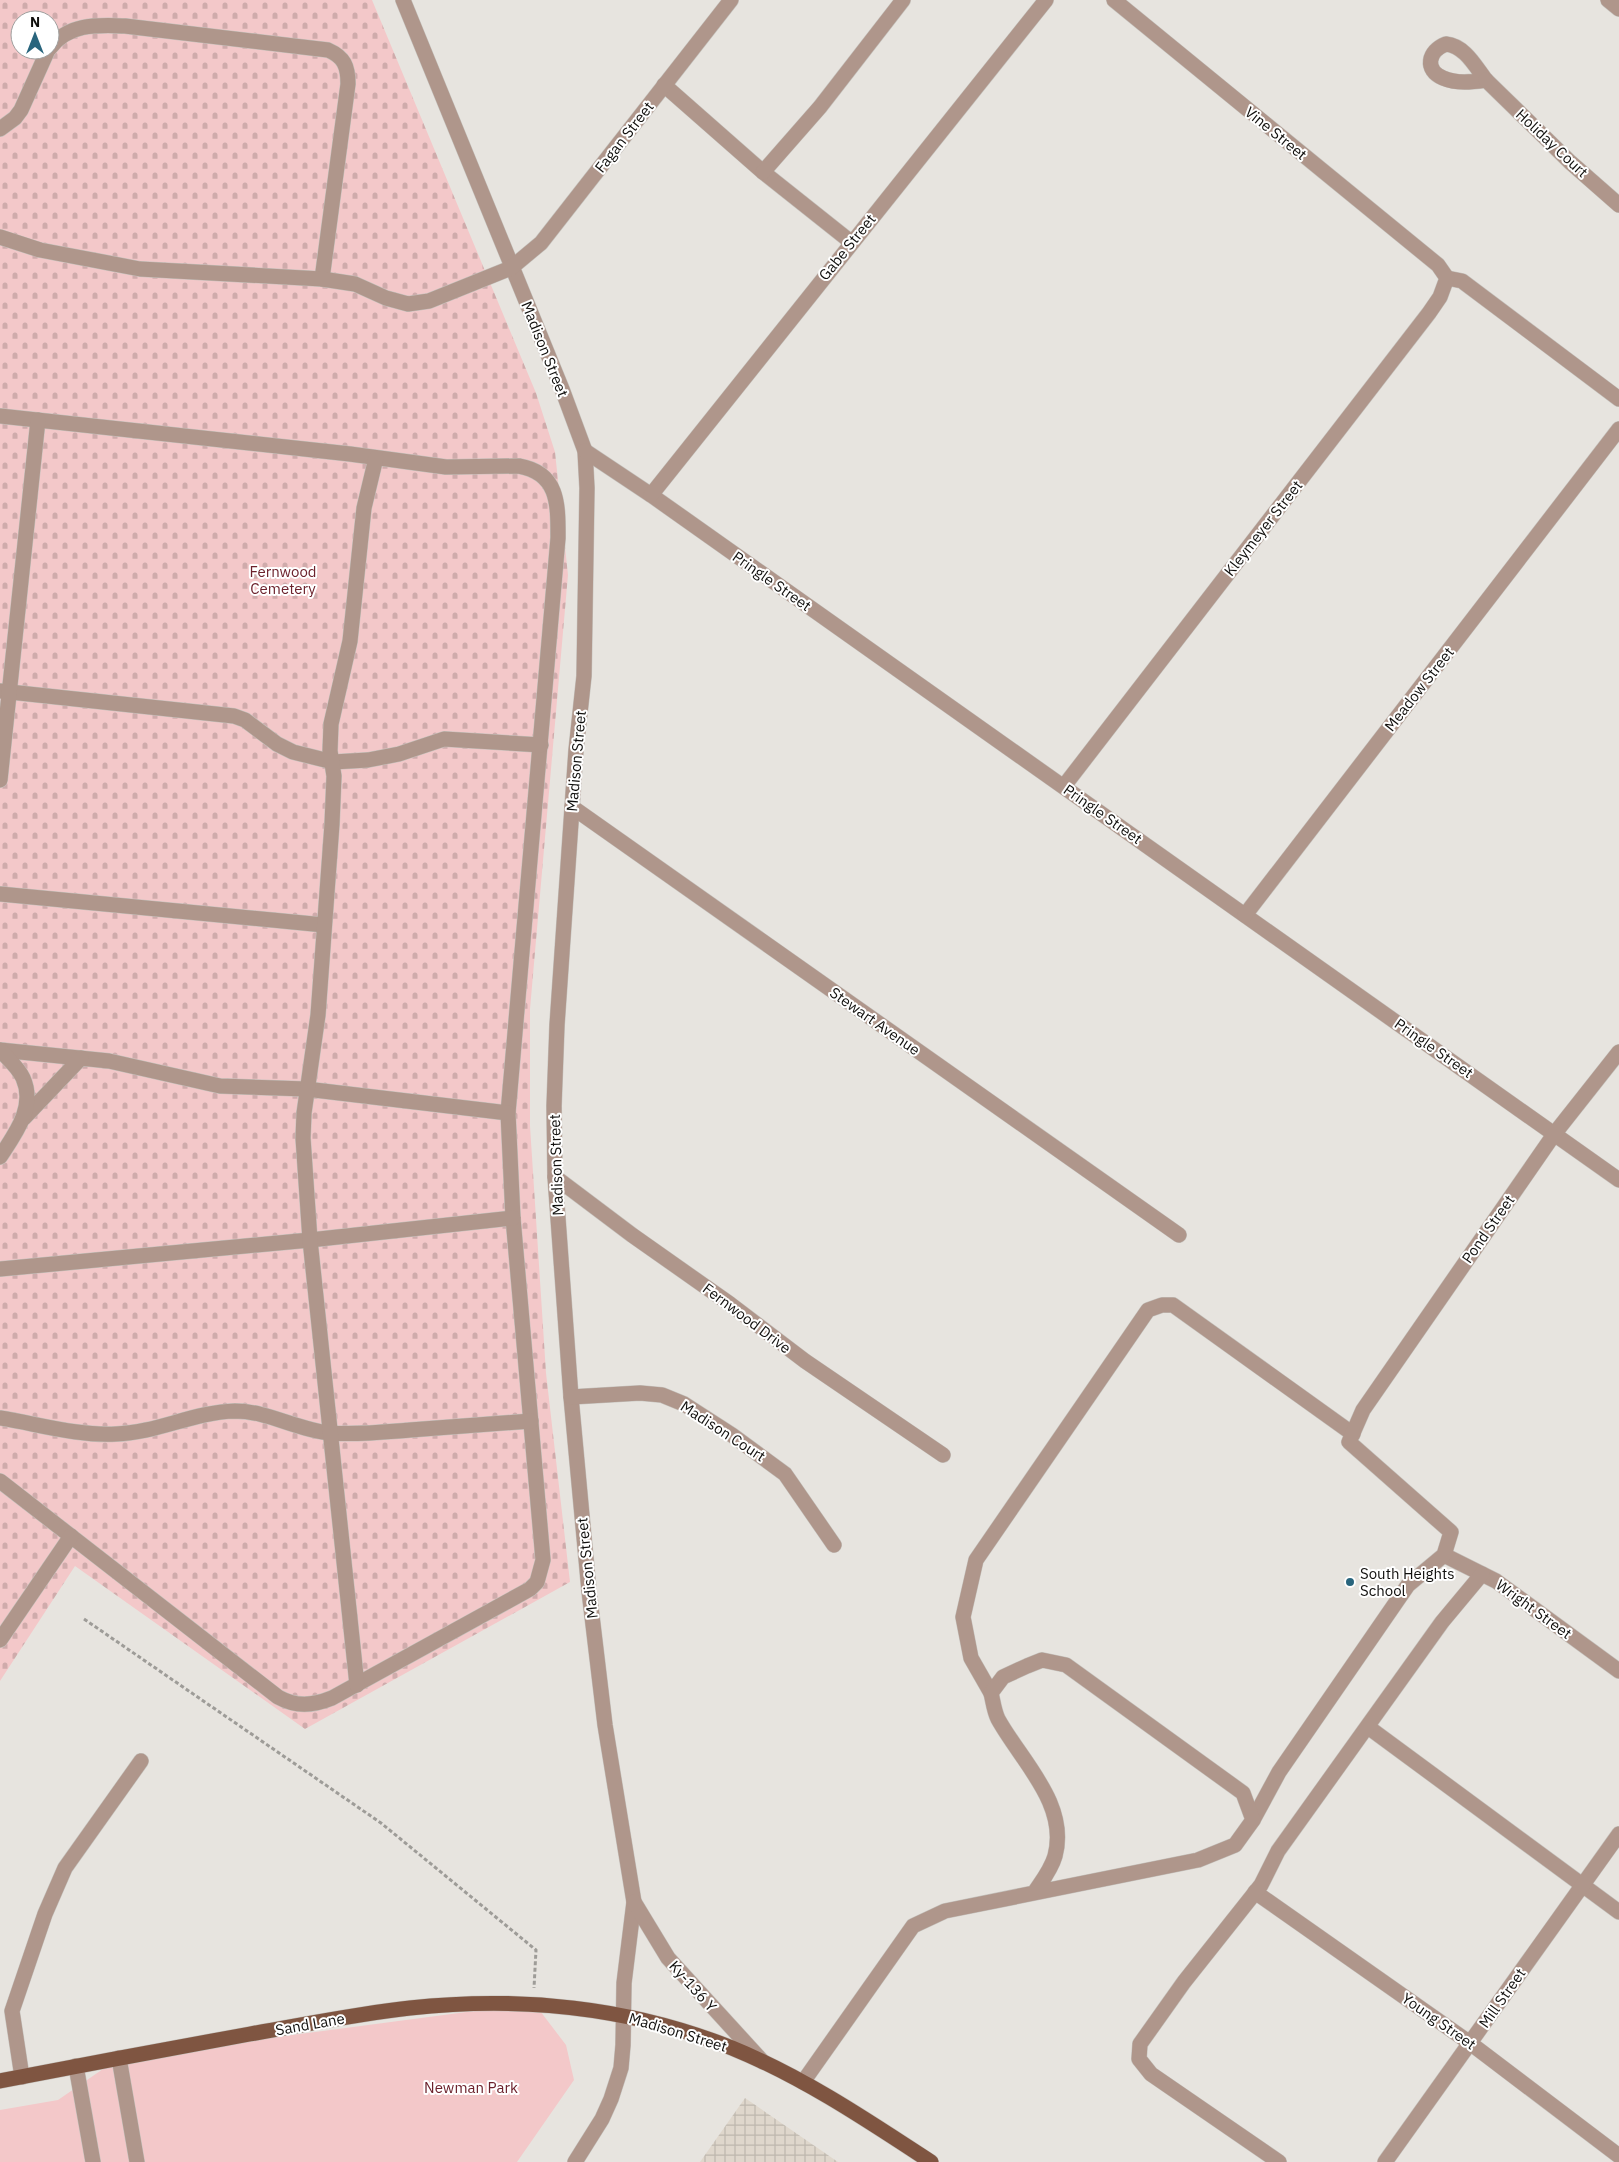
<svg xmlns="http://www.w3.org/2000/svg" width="1619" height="2162" font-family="'IBM Plex Sans',sans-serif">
  <defs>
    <pattern id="industrial-grid" width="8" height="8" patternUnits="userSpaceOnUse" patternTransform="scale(1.25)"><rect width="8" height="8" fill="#dfd7cc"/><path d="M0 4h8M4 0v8" fill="none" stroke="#beb7ae"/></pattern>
    <pattern id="cemetery-stones" width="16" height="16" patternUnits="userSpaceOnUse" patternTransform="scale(1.25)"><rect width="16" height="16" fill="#f3c8c9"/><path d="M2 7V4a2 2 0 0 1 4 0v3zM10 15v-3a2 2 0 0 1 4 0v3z" fill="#cfabab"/></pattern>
  </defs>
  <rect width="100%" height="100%" fill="#e7e4df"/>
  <path fill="url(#industrial-grid)" d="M745,2098L838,2162H700Z"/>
  <path fill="url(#cemetery-stones)" fill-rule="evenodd" d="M0,0H372L536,393L555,452L568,575L530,1009V1126L546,1373L570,1582L305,1729L75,1566L0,1681ZM20,20H50V50H20Z"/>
  <path fill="#f3c8c9" d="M534,2003L566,2045L574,2080L517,2162H0V2110L58,2100L119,2058Z"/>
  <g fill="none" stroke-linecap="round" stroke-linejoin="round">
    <defs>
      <g id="minor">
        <path d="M403,0L562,389L585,451L587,488L584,676L576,750L557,1025L554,1106L555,1177L571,1397L589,1591L605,1725L634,1902L624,1983L623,2045L621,2068L611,2099L602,2119L575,2162"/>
        <path d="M1608,0L1619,9"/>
        <path d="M1446,44C1465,46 1475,66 1486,80C1472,82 1457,84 1443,78C1424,70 1428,51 1446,44Z"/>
        <path d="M50,48C69,23 97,25 125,26L328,50C344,57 348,66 348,84L322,279"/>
        <path d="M1486,80L1570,162L1619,205"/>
        <path d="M664,85L763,172L851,242"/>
        <path d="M0,129L15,118L21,110L48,50"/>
        <path d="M763,172L820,107L903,0"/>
        <path d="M0,237L40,250L140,269L322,279L355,284L386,298L408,304L429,301L511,268L541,243L731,0"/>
        <path d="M1447,278L1462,281L1619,399"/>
        <path d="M0,416L350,454L446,467L519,466C559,473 558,505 558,538L508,1113L513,1218L543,1560L537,1582L530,1589L332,1698C312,1706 296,1707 278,1697L0,1481"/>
        <path d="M585,451L651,495L1619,1180"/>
        <path d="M651,495L1046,0"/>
        <path d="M0,691L234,716L245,720L277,744L293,752L333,762L368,760L399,754L444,739L541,745"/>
        <path d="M0,780L38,420"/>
        <path d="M1064,786L1429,313L1440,297L1447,278L1438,265L1114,0"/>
        <path d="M572,807L1179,1235"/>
        <path d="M0,894L324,925"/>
        <path d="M1245,915L1619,429"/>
        <path d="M0,1050L109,1061L220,1086L306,1089L508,1113"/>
        <path d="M24,1118L81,1058"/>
        <path d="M0,1157C15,1134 36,1107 23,1078C18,1067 8,1059 0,1050"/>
        <path d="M555,1177L632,1235L730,1304L805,1361L943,1455"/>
        <path d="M0,1269L310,1240L513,1218"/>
        <path d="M571,1397L640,1393L662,1395L684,1404L732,1435L785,1474L834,1545"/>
        <path d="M0,1418C38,1424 77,1436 116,1434C156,1433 194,1412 235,1411C268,1411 297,1430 330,1433C357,1435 384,1432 410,1430C450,1427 490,1424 531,1421"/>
        <path d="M1444,1555L1496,1581L1619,1671"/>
        <path d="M0,1640L71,1536"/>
        <path d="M357,1685L310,1240L303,1138L304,1113L318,1015L332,824L334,776L330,751L331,724L350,641L364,508L376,458"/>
        <path d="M991,1693L971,1658L963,1617L976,1560L1148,1310L1162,1305H1173L1353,1434"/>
        <path d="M1368,1727L1619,1912"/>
        <path d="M1253,1820L1279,1772L1408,1585L1444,1555L1451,1532L1349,1442L1363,1410L1555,1133L1619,1052"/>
        <path d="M1255,1892L1470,2043L1619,2156"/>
        <path d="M634,1902L668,1958L763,2062"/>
        <path d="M119,2058L137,2162"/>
        <path d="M76,2066L93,2162"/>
        <path d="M22,2077L12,2011L45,1914L65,1868L141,1761"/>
        <path d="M803,2082L913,1926L945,1911L1198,1860L1235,1845L1253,1820L1243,1793L1066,1665L1042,1660L1027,1666L1003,1677L991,1693C993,1701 994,1711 998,1719C1021,1761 1069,1804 1055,1856C1051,1870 1042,1881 1034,1893"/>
        <path d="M1279,2162L1151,2074L1139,2059L1140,2044L1184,1982L1261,1885L1278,1851L1442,1622L1482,1574"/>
        <path d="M1385,2162L1619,1834"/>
      </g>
      <path id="major" d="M0,2081C83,2065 167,2049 250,2034C303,2025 356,2014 410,2008C519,1996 630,2007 732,2048C803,2077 867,2120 931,2162"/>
    </defs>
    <use href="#minor" stroke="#c5c2bd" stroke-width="16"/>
    <use href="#major" stroke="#c5c2bd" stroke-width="16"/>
    <path stroke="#9e9c98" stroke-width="3" stroke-dasharray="4 2.5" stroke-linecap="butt" d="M84,1619L381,1823L536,1950L534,1988"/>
    <use href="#minor" stroke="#af968b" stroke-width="15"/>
    <use href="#major" stroke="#7f5541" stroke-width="15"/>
  </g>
  <circle fill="#29657d" stroke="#fff" stroke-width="2" cx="1350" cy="1582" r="5"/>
  <g text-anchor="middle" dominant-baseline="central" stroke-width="4" stroke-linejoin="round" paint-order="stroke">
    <g font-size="15" fill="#100f0d" stroke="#fff">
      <text transform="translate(1276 133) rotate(39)">Vine Street</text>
      <text transform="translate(624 137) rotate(-52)">Fagan Street</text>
      <text transform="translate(1552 143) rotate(43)">Holiday Court</text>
      <text transform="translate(847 247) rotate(-51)">Gabe Street</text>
      <text transform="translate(545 349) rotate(68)">Madison Street</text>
      <text transform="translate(1263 528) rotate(-52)">Kleymeyer Street</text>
      <text transform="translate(772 581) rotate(35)">Pringle Street</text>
      <text transform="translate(1419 689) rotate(-52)">Meadow Street</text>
      <text transform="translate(576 761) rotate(-85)">Madison Street</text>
      <text transform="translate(1103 814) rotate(35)">Pringle Street</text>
      <text transform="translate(875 1021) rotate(35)">Stewart Avenue</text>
      <text transform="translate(1434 1048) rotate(35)">Pringle Street</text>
      <text transform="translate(556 1165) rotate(-92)">Madison Street</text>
      <text transform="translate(1488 1229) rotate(-55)">Pond Street</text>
      <text transform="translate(747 1318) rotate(37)">Fernwood Drive</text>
      <text transform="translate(723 1431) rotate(33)">Madison Court</text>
      <text transform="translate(587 1568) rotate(-96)">Madison Street</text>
      <text transform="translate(1534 1609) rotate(36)">Wright Street</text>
      <text transform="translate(693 1986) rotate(48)">Ky-136 Y</text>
      <text transform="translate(1502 1998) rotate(-55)">Mill Street</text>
      <text transform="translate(1439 2021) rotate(35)">Young Street</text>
      <text transform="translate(310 2024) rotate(-10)">Sand Lane</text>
      <text transform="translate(678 2032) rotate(17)">Madison Street</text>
    </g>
    <g font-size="15" fill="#6c222c" stroke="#fff">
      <text x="283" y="571">Fernwood<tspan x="283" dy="17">Cemetery</tspan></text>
      <text x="471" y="2087">Newman Park</text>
    </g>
    <g font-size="15" fill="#100f0d" stroke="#fff" text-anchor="start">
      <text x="1360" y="1573">South Heights<tspan x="1360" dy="17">School</tspan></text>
    </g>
  </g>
  <g transform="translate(35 35)"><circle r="24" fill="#ffffff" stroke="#9f9f9e"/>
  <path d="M0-4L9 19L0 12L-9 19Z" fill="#29657d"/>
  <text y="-8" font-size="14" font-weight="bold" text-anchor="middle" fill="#100f0d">N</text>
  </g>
</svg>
